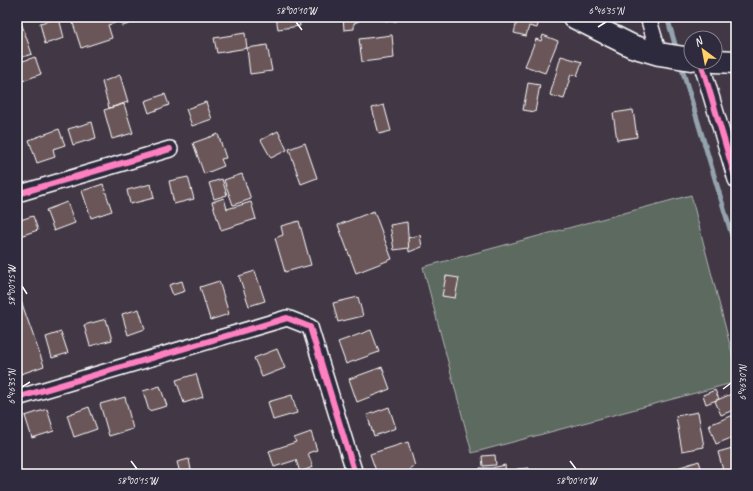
<svg xmlns="http://www.w3.org/2000/svg" width="753" height="491" font-family="Caveat,sans-serif">
  <rect width="100%" height="100%" fill="#413745"/>
  <filter id="ink" filterUnits="userSpaceOnUse"><feTurbulence type="fractalNoise" baseFrequency=".025" numOctaves="2"/><feDisplacementMap in="SourceGraphic" scale="8" xChannelSelector="R" yChannelSelector="G"/><feConvolveMatrix kernelMatrix="1 2 1 2 8 2 1 2 1" color-interpolation-filters="sRGB"/></filter>
  <g filter="url(#ink)">
    <path fill="#5d6a60" stroke="#aeb4b0" d="M691,195L736,368V382L472,453L423,267Z"/>
    <g fill="none" stroke-linecap="round" stroke-linejoin="round">
      <g stroke="#94a3ad" stroke-width="5">
        <path d="M667,17L677,51"/>
        <path d="M680,62L736,249"/>
      </g>
    </g>
    <g fill="#6a5658" stroke="#fff">
      <path d="M71,17H113L115,23L108,25L112,38L81,48Z"/>
      <path d="M119,17H142V20L122,26Z"/>
      <path d="M276,17H299L300,26L278,29Z"/>
      <path d="M343,17H359V21L354,23V29L344,30Z"/>
      <path d="M385,17H397V21H386Z"/>
      <path d="M518,17H540L537,28L529,26L526,36L514,33Z"/>
      <path d="M59,18L64,38L45,44L40,23Z"/>
      <path d="M21,22L32,54L17,59V24Z"/>
      <path d="M245,33L247,48L217,53L214,38Z"/>
      <path d="M392,35L394,58L362,62L359,39Z"/>
      <path d="M543,35L558,41L545,73L525,66L536,39L541,41Z"/>
      <path d="M267,45L272,71L250,74L247,48Z"/>
      <path d="M561,56L582,62L577,76L571,74L564,99L550,95Z"/>
      <path d="M35,57L41,74L17,83V63Z"/>
      <path d="M120,75L128,102L109,108L102,82Z"/>
      <path d="M528,83L540,85L535,112L523,110Z"/>
      <path d="M165,94L169,105L149,113L145,101Z"/>
      <path d="M206,102L212,119L192,126L186,109Z"/>
      <path d="M124,104L133,133L112,139L104,110Z"/>
      <path d="M384,105L391,131L379,134L372,108Z"/>
      <path d="M633,110L637,137L617,140L613,113Z"/>
      <path d="M92,122L96,138L73,145L68,129Z"/>
      <path d="M59,129L65,145L53,149L55,157L37,163L29,140Z"/>
      <path d="M278,131L287,150L271,158L261,140Z"/>
      <path d="M218,134L226,158L221,159L224,166L204,174L193,143Z"/>
      <path d="M305,143L317,178L301,184L289,149Z"/>
      <path d="M242,174L251,199L233,205L224,180Z"/>
      <path d="M188,177L194,199L174,204L169,181Z"/>
      <path d="M222,179L227,195L214,199L209,183Z"/>
      <path d="M103,184L112,211L91,218L82,191Z"/>
      <path d="M151,184L154,198L130,204L127,190Z"/>
      <path d="M224,198L227,209L251,202L256,219L221,230L212,202Z"/>
      <path d="M67,202L75,223L54,231L46,210Z"/>
      <path d="M374,211L392,259L356,273L338,225Z"/>
      <path d="M33,216L38,230L17,237V221Z"/>
      <path d="M299,221L311,265L285,272L275,238L283,235L281,226Z"/>
      <path d="M407,222L409,248L394,250L390,225Z"/>
      <path d="M420,235L422,247L409,252L408,238Z"/>
      <path d="M255,271L265,301L249,306L239,276Z"/>
      <path d="M446,276L459,278L455,298L442,296Z"/>
      <path d="M182,281L185,291L173,295L169,285Z"/>
      <path d="M219,281L229,314L210,320L200,287Z"/>
      <path d="M358,297L363,316L338,322L333,303Z"/>
      <path d="M21,301L44,366L21,374L17,364V303Z"/>
      <path d="M139,309L145,329L128,335L122,314Z"/>
      <path d="M106,319L112,340L90,346L84,325Z"/>
      <path d="M371,330L379,352L346,364L338,342Z"/>
      <path d="M61,332L68,353L52,358L46,337Z"/>
      <path d="M277,349L285,368L262,377L254,358Z"/>
      <path d="M382,367L390,389L357,402L349,379Z"/>
      <path d="M196,374L203,397L184,403L176,380Z"/>
      <path d="M160,386L167,406L149,411L143,391Z"/>
      <path d="M715,390L719,399L706,404L703,395Z"/>
      <path d="M736,392V409L721,415L715,401Z"/>
      <path d="M292,395L297,413L273,420L268,402Z"/>
      <path d="M125,397L133,429L109,436L100,404Z"/>
      <path d="M89,407L97,429L74,437L67,415Z"/>
      <path d="M389,407L396,428L374,436L367,415Z"/>
      <path d="M47,409L54,431L32,438L25,416Z"/>
      <path d="M698,412L704,447L682,451L676,416Z"/>
      <path d="M736,414V436L716,444L709,425Z"/>
      <path d="M311,432L317,450L308,453L313,467L300,472L296,460L274,467L269,451L296,442L294,438Z"/>
      <path d="M408,442L415,466L410,468L412,473L408,474H377L370,454Z"/>
      <path d="M736,447V474H724L718,452Z"/>
      <path d="M495,455L496,465L483,466L482,456Z"/>
      <path d="M189,459L191,470L180,473L177,462Z"/>
      <path d="M699,461L703,474H676L674,469Z"/>
      <path d="M505,465L506,474H479L480,468H492Z"/>
      <path d="M529,468V474H517V469Z"/>
    </g>
    <g fill="none" stroke-linecap="round" stroke-linejoin="round">
      <defs>
        <g id="minor">
          <path d="M648,17L659,54"/>
          <path d="M701,62L736,180"/>
          <path d="M17,194L170,149"/>
          <path d="M17,398L287,318L310,327L355,474"/>
        </g>
        <g id="primary">
          <path d="M574,17L632,46L659,54L691,59"/>
          <path d="M715,61L736,62"/>
        </g>
      </defs>
      <use href="#minor" stroke="#fff" stroke-width="18"/>
      <use href="#primary" stroke="#fff" stroke-width="25"/>
      <use href="#minor" stroke="#2f2a3d" stroke-width="15"/>
      <use href="#primary" stroke="#2f2a3d" stroke-width="22"/>
      <defs>
        <g id="cycleway">
          <path d="M701,62L736,180"/>
          <path d="M17,194L170,149"/>
          <path d="M17,398L287,318L310,327L355,474"/>
        </g>
      </defs>
      <use href="#cycleway" stroke="#2f2a3d" stroke-width="8"/>
      <use href="#cycleway" stroke="#ff80c0" stroke-width="6"/>
    </g>
  </g>
  <path fill="none" stroke="#fff" stroke-width="1.5" d="M296,22L302,30M598,27L606,22M22,286L27,294M22,387L30,382M723,389L731,383M131,461L137,469M570,461L576,469"/>
  <rect width="753" height="491" fill="none" stroke="#2f2a3d" stroke-width="44"/>
  <g transform="translate(703 50) rotate(328)"><circle r="19" fill="#2f2a3d" stroke="#827f8b"/>
  <path d="M0-3L7 15L0 10L-7 15Z" fill="#ffd166"/>
  <text y="-6" font-size="11" font-weight="bold" text-anchor="middle" fill="#ffffff">N</text>
  </g>
  <rect x="22" y="22" width="709" height="447" fill="none" stroke="#fff" stroke-width="1.5"/>
  <g font-size="10" text-anchor="middle" fill="#fff">
    <text x="296" y="14">58°00'10"W</text>
    <text x="606" y="14">6°46'35"N</text>
    <text transform="translate(11 286) rotate(-90)" y="4">58°00'15"W</text>
    <text transform="translate(742 383) rotate(-90)" y="4">6°46'30"N</text>
    <text transform="translate(11 387) rotate(-90)" y="4">6°46'35"N</text>
    <text x="137" y="484">58°00'15"W</text>
    <text x="576" y="484">58°00'10"W</text>
  </g>
</svg>
